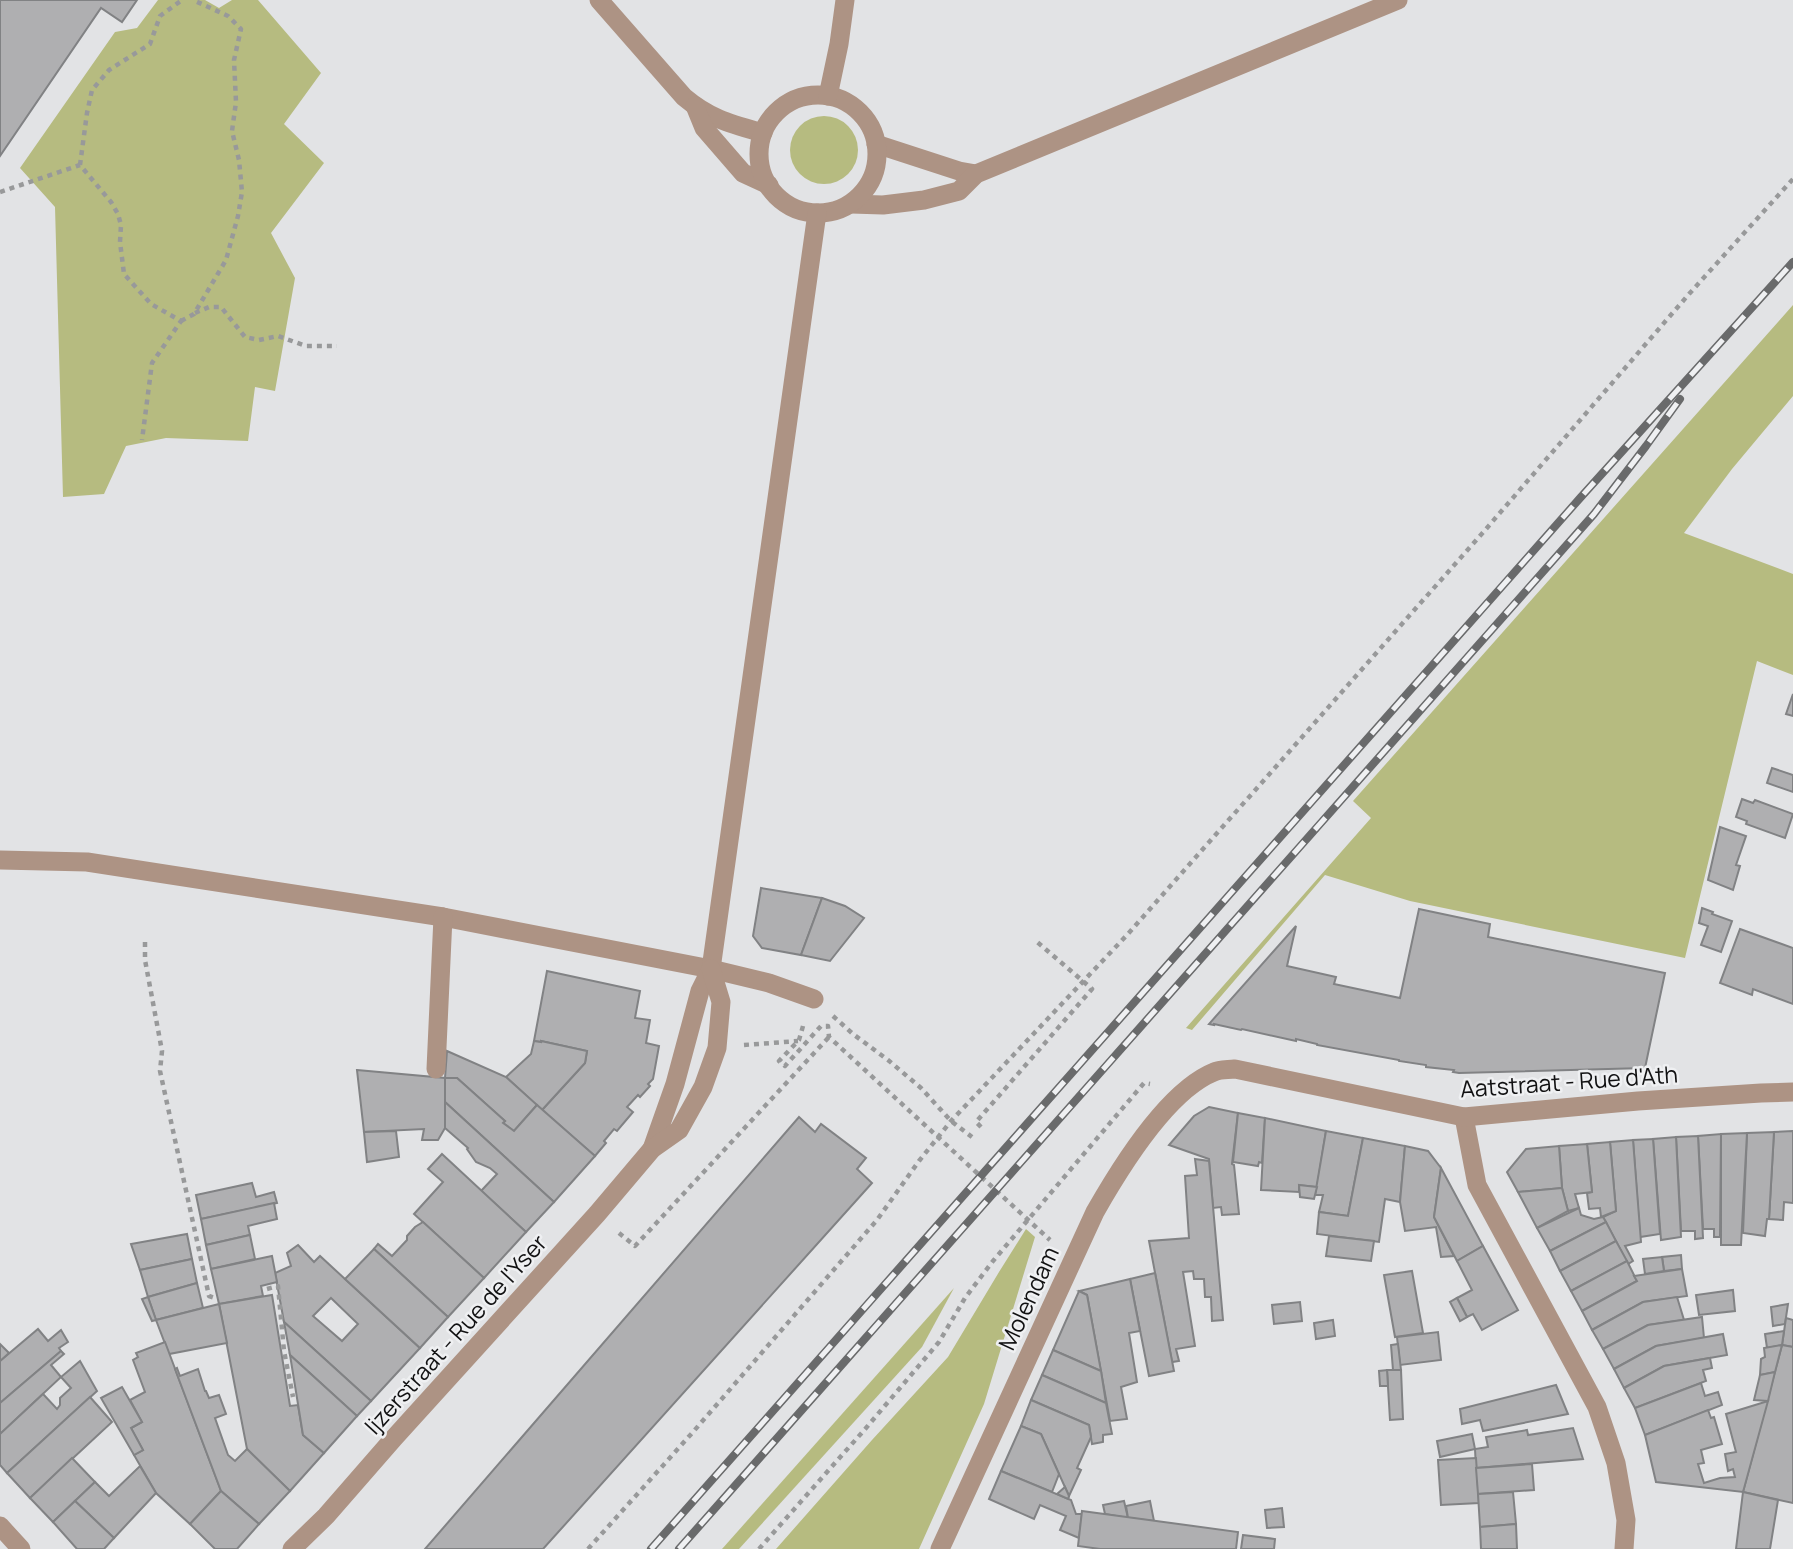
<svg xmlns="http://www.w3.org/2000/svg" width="1793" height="1549" font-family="Manrope,sans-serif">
  <rect width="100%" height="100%" fill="#e2e3e5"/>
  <g fill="#b6bb80">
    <path d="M158,0H205L219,8L232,0H258L321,73L284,124L324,163L271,233L295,278L275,391L255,387L248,441L166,438L126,446L104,494L63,497L55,207L20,168L115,32L137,28Z"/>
    <circle cx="824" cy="150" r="34"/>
    <path d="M1793,305V396L1732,469L1684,533L1793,574V675L1757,661L1685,958L1410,901L1325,875L1192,1030L1186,1028L1371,818L1353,801Z"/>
    <path d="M1026,1229L1035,1237L984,1404L919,1549H776L872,1440L948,1357L999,1272Z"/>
    <path d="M954,1288L922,1347L739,1549H722Z"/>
  </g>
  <g fill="#afafb1" stroke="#818284" stroke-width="2" fill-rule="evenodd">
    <path d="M0,0H137L122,22L101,8L0,156Z"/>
    <path d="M1793,694V716L1786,714Z"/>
    <path d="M1772,768L1793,775V792L1767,783Z"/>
    <path d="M1742,799L1753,803L1755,800L1793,814L1785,838L1746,824L1747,821L1736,817Z"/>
    <path d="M1720,827L1746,836L1736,865L1740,866L1733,890L1708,880Z"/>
    <path d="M761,888L822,898L801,955L762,948L753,936Z"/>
    <path d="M822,898L845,906L864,918L830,961L801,955Z"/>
    <path d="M1702,908L1713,912L1712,914L1732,921L1721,952L1701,945L1708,926L1699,923Z"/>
    <path d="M1419,909L1490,924L1488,937L1665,973L1645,1068L1459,1073L1453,1072L1454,1070L1426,1067V1065L1399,1061V1060L1317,1045V1044L1296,1039V1041L1242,1029L1241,1030L1214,1024V1025L1209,1024L1296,926L1287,966L1336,977L1334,984L1400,998Z"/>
    <path d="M1740,929L1793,948V1004L1753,989L1752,995L1720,983Z"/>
    <path d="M547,971L640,991L635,1018L650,1020L646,1043L659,1046L653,1079L648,1084L650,1086L640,1097L638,1095L627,1107L633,1112L617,1131L614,1129L604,1141L606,1143L595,1156L542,1110L585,1063L587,1051L541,1041V1042L534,1041Z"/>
    <path d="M534,1041L541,1042V1041L587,1051L585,1063L542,1110L506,1077L531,1054Z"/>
    <path d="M447,1051L506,1077L537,1105L514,1131L503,1123L505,1121L457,1078H445Z"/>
    <path d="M357,1070L445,1078V1128L438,1140H422L424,1129L364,1132Z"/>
    <path d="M445,1078H457L505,1121L503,1123L514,1131L537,1105L595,1156L554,1202L445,1102Z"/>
    <path d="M445,1102L554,1202L526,1232L481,1191L497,1174L490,1168L476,1162L467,1149L468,1148L445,1128Z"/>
    <path d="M1209,1107L1238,1113L1232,1164L1234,1165L1239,1214L1222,1215L1221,1207L1213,1208L1209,1159L1169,1145L1194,1116Z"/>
    <path d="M1238,1113L1265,1118L1262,1163L1259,1162L1258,1166L1233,1162Z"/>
    <path d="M799,1117L815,1132L821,1124L866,1158L857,1169L872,1183L543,1549H425Z"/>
    <path d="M1265,1118L1326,1131L1317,1187L1299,1185V1192L1261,1190Z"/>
    <path d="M396,1131L399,1157L367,1162L364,1132Z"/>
    <path d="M1326,1131L1363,1138L1348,1216L1319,1212L1323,1195H1315Z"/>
    <path d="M1793,1131V1203L1784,1202L1783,1220L1769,1219L1774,1132Z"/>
    <path d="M1774,1132L1769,1219H1767L1765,1236L1743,1233L1747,1133Z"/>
    <path d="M1747,1133L1741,1245H1721V1134Z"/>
    <path d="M1721,1134L1720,1237H1714V1229H1703L1698,1136Z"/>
    <path d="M1698,1136L1703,1238L1695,1239V1231H1681L1676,1137Z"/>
    <path d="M1676,1137L1681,1237L1661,1240L1653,1139Z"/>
    <path d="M1363,1138L1405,1146L1400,1202L1385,1199L1379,1242L1317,1234L1319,1212L1348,1216Z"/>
    <path d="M1653,1139L1660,1234L1640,1237L1633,1140Z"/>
    <path d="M1633,1140L1641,1242L1625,1246L1633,1261L1628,1264L1603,1217L1616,1211L1610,1142Z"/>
    <path d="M1610,1142L1616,1211L1601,1217L1600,1208L1589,1209L1587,1193L1592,1192L1587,1144Z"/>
    <path d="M1587,1144L1592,1192L1575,1194L1579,1208L1568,1211L1562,1188L1559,1146Z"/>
    <path d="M1405,1146L1428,1151L1441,1168L1434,1217L1454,1256L1441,1257L1436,1227L1405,1231L1400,1202Z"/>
    <path d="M1559,1146L1562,1188L1518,1192L1507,1172L1526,1149Z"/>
    <path d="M442,1154L526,1232L484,1278L414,1214L443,1182L428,1169Z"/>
    <path d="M1195,1159L1209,1161L1223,1320L1212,1321L1211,1297H1205L1204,1279H1194L1193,1271L1183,1272L1195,1346L1176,1349L1179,1361L1172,1362L1149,1241L1189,1238L1185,1176L1197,1175Z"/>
    <path d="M1441,1168L1483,1246L1457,1261L1434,1217Z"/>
    <path d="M252,1183L256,1197L274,1192L277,1203L201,1219L196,1195Z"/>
    <path d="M1299,1185L1317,1187L1314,1199L1300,1197Z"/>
    <path d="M1562,1188L1568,1211L1537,1228L1518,1192Z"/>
    <path d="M274,1203L277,1219L248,1226L250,1235L206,1245L201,1219Z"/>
    <path d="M1579,1208L1581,1215L1594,1219L1603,1217L1606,1222L1550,1251L1537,1228Z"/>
    <path d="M423,1222L484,1278L448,1317L374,1249L378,1244L392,1256L407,1240V1236L415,1227Z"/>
    <path d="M1606,1222L1616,1241L1560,1271L1550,1251Z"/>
    <path d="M187,1234L192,1259L140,1270L131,1244Z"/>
    <path d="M250,1235L255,1259L211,1269L206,1245Z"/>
    <path d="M1329,1236L1374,1241L1371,1261L1326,1256Z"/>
    <path d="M1616,1241L1627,1261L1571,1291L1560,1271Z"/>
    <path d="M298,1245L314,1262L320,1256L420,1348L371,1401L284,1322L275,1273L291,1266L287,1253ZM331,1298L358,1324L342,1341L313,1316Z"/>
    <path d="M1483,1246L1518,1310L1482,1330L1473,1314L1467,1317L1457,1298L1472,1290L1457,1261Z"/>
    <path d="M374,1249L448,1317L420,1348L345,1279Z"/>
    <path d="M1681,1255L1682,1269L1664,1271L1662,1257Z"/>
    <path d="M272,1256L277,1282L261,1286L263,1296L219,1304L211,1269Z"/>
    <path d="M1662,1257L1664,1271L1645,1274L1643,1259Z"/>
    <path d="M192,1259L197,1283L148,1297L140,1270Z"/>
    <path d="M1627,1261L1637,1281L1582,1311L1571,1291Z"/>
    <path d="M1682,1269L1687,1296L1643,1302L1592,1330L1582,1311L1637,1281L1634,1276Z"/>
    <path d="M1412,1271L1423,1333L1395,1337L1384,1275Z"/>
    <path d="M1155,1273L1174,1371L1149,1376L1130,1279Z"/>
    <path d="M1130,1279L1140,1331L1129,1333L1137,1382L1121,1387L1127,1419L1110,1421L1087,1295L1079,1291Z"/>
    <path d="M197,1283L203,1308L156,1320L148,1297Z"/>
    <path d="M1733,1290L1735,1311L1699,1315L1696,1295Z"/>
    <path d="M1079,1291L1087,1295L1101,1371L1053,1350Z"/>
    <path d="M272,1295L290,1406L298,1405L303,1435L324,1453L290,1491L247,1449L219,1304Z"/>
    <path d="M148,1297L156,1320L152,1321L142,1299Z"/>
    <path d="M1677,1297L1684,1320L1648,1325L1603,1349L1592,1330L1643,1302Z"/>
    <path d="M1457,1298L1467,1317L1460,1321L1450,1302Z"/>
    <path d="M1300,1302L1302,1321L1274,1324L1272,1305Z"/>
    <path d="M219,1304L227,1343L169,1354L156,1320Z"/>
    <path d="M1788,1304L1785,1324L1773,1326L1771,1307Z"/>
    <path d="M1702,1317L1704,1338L1656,1346L1614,1369L1603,1349L1648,1325Z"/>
    <path d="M1786,1318L1793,1320V1347L1782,1345Z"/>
    <path d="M1333,1320L1335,1336L1316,1339L1314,1323Z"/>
    <path d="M284,1322L371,1401L357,1416L290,1355Z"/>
    <path d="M38,1329L48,1341L61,1330L68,1342L59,1348L61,1351L0,1403V1361Z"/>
    <path d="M1784,1331L1782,1345L1767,1348L1765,1334Z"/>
    <path d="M1438,1332L1441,1360L1400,1365L1397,1337Z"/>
    <path d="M1723,1334L1727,1355L1664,1366L1624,1388L1614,1369L1656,1346Z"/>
    <path d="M165,1342L221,1491L190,1524L156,1493L134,1455L143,1450L131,1428L142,1422L130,1400L145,1392L133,1360L138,1357L136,1353Z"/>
    <path d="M0,1344L9,1353L0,1361Z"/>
    <path d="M1398,1344L1401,1370H1393L1391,1345Z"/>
    <path d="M1782,1345L1793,1347V1503L1743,1492Z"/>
    <path d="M1782,1345L1775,1372L1760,1375L1761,1359L1765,1357L1764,1348Z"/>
    <path d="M1053,1350L1101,1371L1106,1403L1042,1375Z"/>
    <path d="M61,1351L64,1354L51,1365L61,1377L0,1434V1403Z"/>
    <path d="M290,1355L357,1416L324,1453L303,1435Z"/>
    <path d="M1710,1358L1712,1368L1703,1370L1706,1381L1635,1408L1624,1388L1664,1366Z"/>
    <path d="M80,1361L97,1391L7,1473L0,1465V1434L43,1394L57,1409L60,1405V1398L71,1388L61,1377Z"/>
    <path d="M177,1368L180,1376L198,1369L205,1391H206L209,1398L219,1395L226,1414L215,1418L228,1455L235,1461L247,1449L290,1491L259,1524L221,1491L175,1369Z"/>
    <path d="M1387,1370H1401L1403,1419L1390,1420Z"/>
    <path d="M1387,1370L1388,1386H1380L1379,1371Z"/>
    <path d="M1775,1372L1768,1401L1754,1400L1760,1375Z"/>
    <path d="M1042,1375L1106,1403L1112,1434L1103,1435V1442L1092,1444L1089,1425L1031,1400Z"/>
    <path d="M1701,1383L1705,1396L1718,1392L1722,1405L1645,1435L1635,1408Z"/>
    <path d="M1556,1385L1568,1414L1483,1431L1480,1420L1462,1424L1460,1409Z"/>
    <path d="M122,1387L142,1422L131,1428L143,1450L134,1455L101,1398Z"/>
    <path d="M90,1397L112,1422L30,1498L7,1473Z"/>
    <path d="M1031,1400L1089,1425L1091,1437L1077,1468L1081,1470L1069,1496L1041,1434L1021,1426Z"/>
    <path d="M1768,1401L1743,1492L1656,1482L1645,1435L1708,1410L1711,1418L1714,1417L1722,1444L1701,1450L1704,1463L1698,1464L1704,1483L1720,1478L1735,1477L1733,1469L1728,1471L1725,1454L1736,1452L1726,1414Z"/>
    <path d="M1021,1426L1041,1434L1059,1474L1052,1492L1001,1471Z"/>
    <path d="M1573,1428L1583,1459L1476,1468L1475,1449L1488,1447L1486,1437L1527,1430L1528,1435Z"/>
    <path d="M1472,1434L1475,1449L1440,1457L1437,1441Z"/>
    <path d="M72,1458L95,1482L53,1522L30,1498Z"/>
    <path d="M1476,1458L1479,1503L1441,1505L1438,1460Z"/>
    <path d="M1532,1464L1534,1490L1478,1494L1476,1468Z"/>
    <path d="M140,1466L156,1493L114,1538L75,1501L95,1482L109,1496Z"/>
    <path d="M1001,1471L1071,1500L1076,1514H1082L1079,1538L1060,1530L1066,1516L1040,1505L1034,1519L989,1499Z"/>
    <path d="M1065,1487L1069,1496L1068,1499L1057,1494Z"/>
    <path d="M221,1491L259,1524L237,1549H215L190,1524Z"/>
    <path d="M1513,1492L1516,1524L1480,1527L1478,1494Z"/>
    <path d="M1743,1492L1778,1500L1770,1549H1736Z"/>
    <path d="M75,1501L114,1538L104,1549H77L53,1522Z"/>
    <path d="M1124,1501L1128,1518L1105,1514L1103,1505Z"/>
    <path d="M1150,1501L1154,1521L1128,1518L1126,1506Z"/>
    <path d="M1282,1508L1284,1527L1267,1528L1265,1510Z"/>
    <path d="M1082,1511L1238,1532L1236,1549H1100L1078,1546Z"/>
    <path d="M1516,1524L1517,1549H1481L1480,1527Z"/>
    <path d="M1243,1535L1275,1539L1274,1549H1241Z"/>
  </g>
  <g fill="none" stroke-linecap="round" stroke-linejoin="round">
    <g stroke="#98999a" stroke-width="4.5" stroke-dasharray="5 5" stroke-linecap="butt">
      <path d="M80,165L87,113L92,90L109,70L150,44L160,16L182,0"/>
      <path d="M0,192L80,165L111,202L118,214L121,225L120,242L124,274L151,304L181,321L152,363L142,440"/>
      <path d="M195,313L209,307H221L245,337L259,340L278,336L306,346H337"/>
      <path d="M181,321L194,314L226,260L238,216L242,192L239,160L232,131L236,102L234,60L241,29L228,16L193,0"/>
      <path d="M145,942V960L162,1051L160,1071L209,1296L215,1298"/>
      <path d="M833,1016L853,1034L888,1060L921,1088L951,1121L972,1137"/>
      <path d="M803,1026L799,1040L779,1061L785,1066L821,1026H828L829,1037L1050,1240"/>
      <path d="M744,1045L798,1041"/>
      <path d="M981,1127L976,1122L1092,989L1036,941"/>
      <path d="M619,1233L635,1246L829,1037"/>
      <path d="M267,1289L278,1286L284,1351L293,1397"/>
      <path d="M588,1549L693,1432L877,1220L919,1161L951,1121L1127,935L1486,529L1689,294L1793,179"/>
      <path d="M759,1549L866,1428L939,1342L965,1298L993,1261L1144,1083L1150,1084"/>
    </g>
    <g stroke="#ad9384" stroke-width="19">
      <path d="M599,0L684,97C710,119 731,124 763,133"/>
      <path d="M695,106L704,128L743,173L769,185"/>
      <path d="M876,144L959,171L976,174"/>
      <path d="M851,204L883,205L924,200L959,191L976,174L1398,0"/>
      <path d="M0,860L87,862L443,917L711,969L769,983L814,999"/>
      <path d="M436,1069L443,917"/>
      <path d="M1464,1117L1477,1185L1597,1407L1616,1463L1626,1520L1624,1549"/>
      <path d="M0,1526L21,1549"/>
      <path d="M940,1549L1095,1212C1120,1168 1167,1091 1214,1072C1220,1069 1228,1070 1235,1069L1464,1117L1638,1101L1761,1093L1793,1092"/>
    </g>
    <g stroke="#ad9384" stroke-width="19">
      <circle cx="818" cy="154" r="59"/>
      <path d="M828,96L839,44L845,0"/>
      <path d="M652,1149L675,1084L700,991L711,969L817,213"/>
      <path d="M292,1549L326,1516L394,1438L597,1214L652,1149L679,1130L703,1087L717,1048L721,1002L711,969"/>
    </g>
    <defs>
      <g id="rail">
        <path d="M651,1549L1581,497L1793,262"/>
        <path d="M679,1549L1594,514L1646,446L1680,399"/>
      </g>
    </defs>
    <use href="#rail" stroke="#696a6b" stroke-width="8"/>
    <use href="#rail" stroke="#eff0f2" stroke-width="5" stroke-dasharray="16" stroke-linecap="butt"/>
  </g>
  <g text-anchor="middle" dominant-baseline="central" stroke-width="5" stroke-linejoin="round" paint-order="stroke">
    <g font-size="23" fill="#111112" stroke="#eff0f2">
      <text transform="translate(1569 1081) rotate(-4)">Aatstraat - Rue d'Ath</text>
      <text transform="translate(1028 1298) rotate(-65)">Molendam</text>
      <text transform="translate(455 1334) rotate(-48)">Ijzerstraat - Rue de l'Yser</text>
    </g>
  </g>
</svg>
